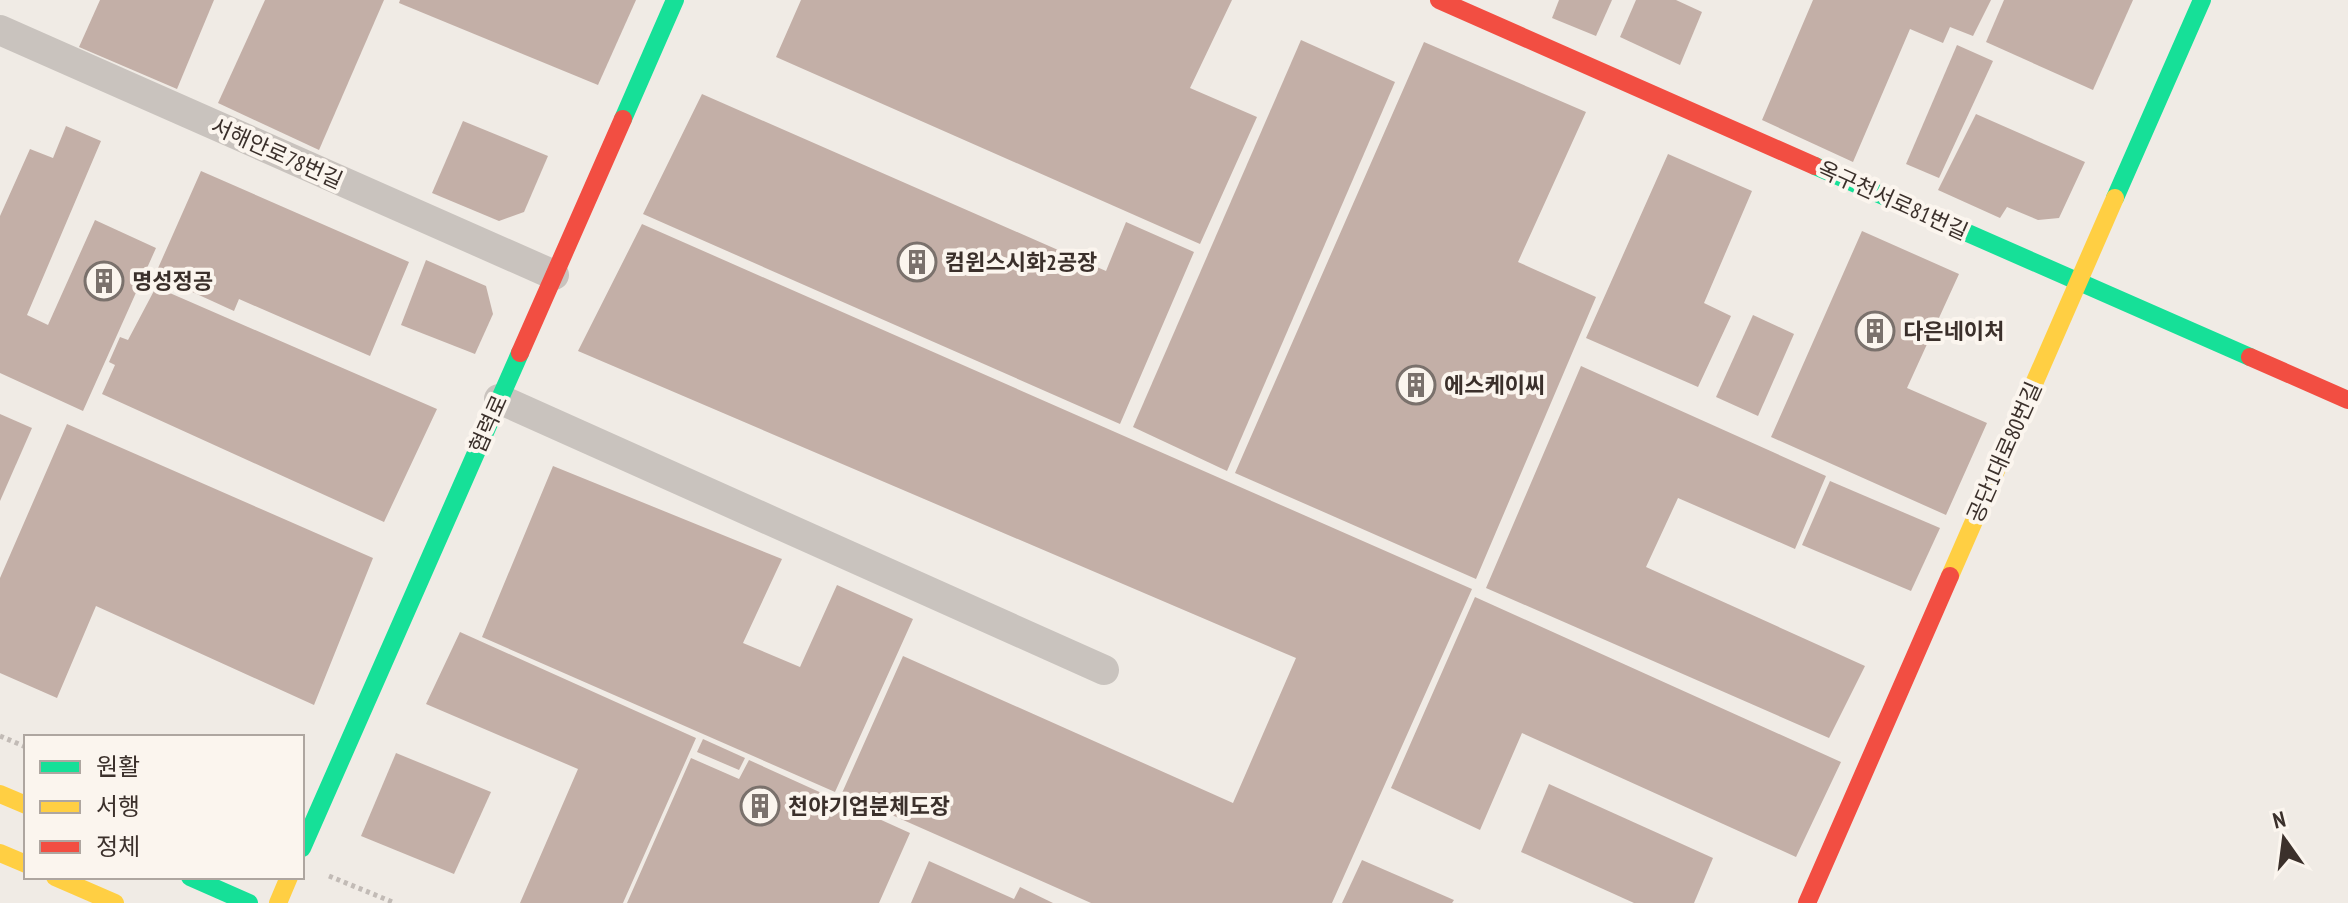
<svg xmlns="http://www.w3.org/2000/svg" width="2348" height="903" font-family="'PT Sans Narrow','Noto Sans KR',sans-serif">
  <rect width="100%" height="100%" fill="#f0ebe5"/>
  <g fill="#c3afa7">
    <path d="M100,0H214L177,89L79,47Z"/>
    <path d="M265,0H384L319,150L218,103Z"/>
    <path d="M400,0H636L598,85L399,3Z"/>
    <path d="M801,0H1232L1190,88L1257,117L1200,244L776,57Z"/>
    <path d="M1559,0H1612L1596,36L1552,18Z"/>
    <path d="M1636,0H1676L1702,12L1680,65L1620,37Z"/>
    <path d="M1813,0H1991L1973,36L1950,27L1943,43L1910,29L1853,162L1762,120Z"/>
    <path d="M2004,0H2133L2093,90L1986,42Z"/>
    <path d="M1301,40L1395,82L1227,471L1133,427Z"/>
    <path d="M1424,42L1586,112L1518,262L1596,297L1476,579L1235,473Z"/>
    <path d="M1957,45L1993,61L1939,178L1906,164Z"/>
    <path d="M702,94L1106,271L1126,222L1194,252L1120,424L643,214Z"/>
    <path d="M1976,114L2085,162L2059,218L2038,220L2007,207L2000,218L1938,190Z"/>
    <path d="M463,121L548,156L524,212L499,221L432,193Z"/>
    <path d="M66,126L101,141L27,315L48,325L95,220L156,248L83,411L0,373V216L30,149L53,158Z"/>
    <path d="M1668,154L1752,191L1704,303L1731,316L1698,387L1586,338Z"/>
    <path d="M201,171L409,262L370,356L239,299L234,311L155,275Z"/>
    <path d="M642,224L1472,589L1332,903H1091L842,793L903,656L1233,803L1296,658L578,351Z"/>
    <path d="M1862,231L1959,274L1907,388L1987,423L1946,515L1771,437Z"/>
    <path d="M426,260L486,286L493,314L475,354L401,325Z"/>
    <path d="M156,287L437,409L384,522L102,394L115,365L109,362L120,337L128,340Z"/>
    <path d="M1753,315L1794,334L1758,416L1716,397Z"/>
    <path d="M1581,366L1826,476L1795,549L1678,498L1646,567L1865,666L1829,738L1486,588Z"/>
    <path d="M0,414L32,428L0,501Z"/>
    <path d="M67,424L373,558L314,705L96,606L57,698L0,673V578Z"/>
    <path d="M553,466L782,559L743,643L800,667L837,585L913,619L835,792L482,637Z"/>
    <path d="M1830,481L1940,528L1911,591L1802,545Z"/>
    <path d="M1475,597L1841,762L1796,857L1522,733L1480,830L1391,788Z"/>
    <path d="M460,632L696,738L623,903H520L578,769L426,704Z"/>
    <path d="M703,739L745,758L739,770L697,752Z"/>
    <path d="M396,753L491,792L454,874L361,836Z"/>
    <path d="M691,758L739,779L749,760L910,833L879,903H627Z"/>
    <path d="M1549,784L1713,858L1694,903H1634L1521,852Z"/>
    <path d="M1362,860L1454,900L1452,903H1342Z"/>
    <path d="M929,861L1014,899L1020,887L1053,903H911Z"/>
  </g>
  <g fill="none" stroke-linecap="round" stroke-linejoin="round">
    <g stroke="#c2bbb6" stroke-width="5" stroke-dasharray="4 4" stroke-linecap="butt">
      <path d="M0,736L26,747"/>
      <path d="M329,876L395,903"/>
    </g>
    <g stroke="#c9c3be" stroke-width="30">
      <path d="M0,30L554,275"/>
      <path d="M499,399L1104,670"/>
    </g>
    <g stroke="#16e098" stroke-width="18">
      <path d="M623,119L675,0"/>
      <path d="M1815,166L2250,357"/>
      <path d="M2115,198L2202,0"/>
      <path d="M302,848L520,353"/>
      <path d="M190,877L249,903"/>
    </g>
    <g stroke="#ffcf43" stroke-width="18">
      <path d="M1950,576L2115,198"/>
      <path d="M0,794L26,805"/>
      <path d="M0,853L26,864"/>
      <path d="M55,877L115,903"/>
      <path d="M278,903L289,877"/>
    </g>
    <g stroke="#f24e42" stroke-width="18">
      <path d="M1439,0L1815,166"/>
      <path d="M520,353L623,119"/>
      <path d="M2250,357L2348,400"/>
      <path d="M1807,903L1950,576"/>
    </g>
  </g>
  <defs>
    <symbol id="building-ring" viewBox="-11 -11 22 22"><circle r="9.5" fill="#fbf5ee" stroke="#7a716c" stroke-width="1.5"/><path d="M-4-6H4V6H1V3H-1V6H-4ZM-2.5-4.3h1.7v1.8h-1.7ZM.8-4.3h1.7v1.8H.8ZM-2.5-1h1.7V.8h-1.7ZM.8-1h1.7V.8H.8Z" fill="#7a716c"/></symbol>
  </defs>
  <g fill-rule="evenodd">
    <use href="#building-ring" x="895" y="240" width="44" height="44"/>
    <use href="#building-ring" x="82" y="259" width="44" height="44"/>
    <use href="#building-ring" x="1853" y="309" width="44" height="44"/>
    <use href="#building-ring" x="1394" y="363" width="44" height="44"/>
    <use href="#building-ring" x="738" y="784" width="44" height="44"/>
  </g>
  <g text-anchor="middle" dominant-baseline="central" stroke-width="8" stroke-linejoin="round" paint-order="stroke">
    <g font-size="22" fill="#3b302b" stroke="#fbf5ee">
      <text transform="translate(277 153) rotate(24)">서해안로78번길</text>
      <text transform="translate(1893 200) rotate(24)">옥구천서로81번길</text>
      <text transform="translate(488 424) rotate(-66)">협력로</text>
      <text transform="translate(2004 452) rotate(-66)">공단1대로80번길</text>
    </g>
    <g font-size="22" font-weight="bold" fill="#3b302b" stroke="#fbf5ee" text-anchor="start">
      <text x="945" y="262">컴윈스시화2공장</text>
      <text x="132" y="281">명성정공</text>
      <text x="1903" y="331">다은네이처</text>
      <text x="1444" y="385">에스케이씨</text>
      <text x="788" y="806">천야기업분체도장</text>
    </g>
  </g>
  <rect x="24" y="735" width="280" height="144" fill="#fbf5ee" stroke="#aea6a0" stroke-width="2"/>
  <rect x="40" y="761" width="40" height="12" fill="#16e098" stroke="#aea6a0" stroke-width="2"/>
  <text x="96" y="775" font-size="24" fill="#3b302b">원활</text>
  <rect x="40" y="801" width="40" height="12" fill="#ffcf43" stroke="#aea6a0" stroke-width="2"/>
  <text x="96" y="815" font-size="24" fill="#3b302b">서행</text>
  <rect x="40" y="841" width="40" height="12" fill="#f24e42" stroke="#aea6a0" stroke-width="2"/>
  <text x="96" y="855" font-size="24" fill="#3b302b">정체</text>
  <g transform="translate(2284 839) rotate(346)" stroke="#fbf5ee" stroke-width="6" paint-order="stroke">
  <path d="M0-6L14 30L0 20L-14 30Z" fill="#3b302b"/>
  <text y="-12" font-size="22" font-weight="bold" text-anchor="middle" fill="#3b302b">N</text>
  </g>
</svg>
